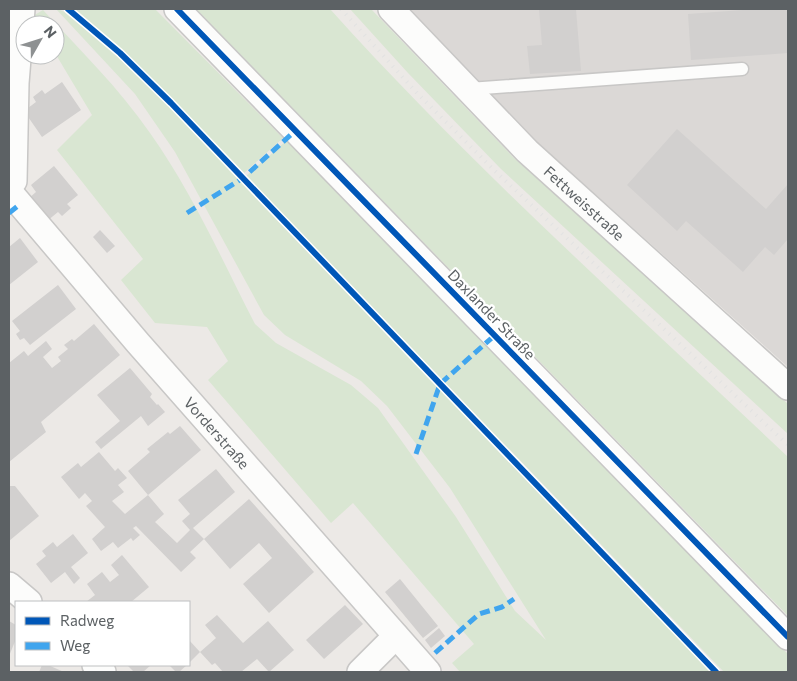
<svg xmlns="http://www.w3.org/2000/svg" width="797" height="681" font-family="Commissioner,sans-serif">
  <rect width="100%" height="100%" fill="#ece9e6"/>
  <path fill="#dbd8d6" d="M407,9H788V367L535,140Z"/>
  <g fill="#d9e6d2">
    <path d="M56,9C75,9 158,95 176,113L714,672H460L452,663L474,644L353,503L331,523L208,380L228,361L207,327L155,323L121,280L143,259L57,150L92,115L55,53V25H38L33,16L43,10C80,50 119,88 150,133C192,192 222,260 255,324L276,343L351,385L378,408L456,517L515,611L546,640L450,488L387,406L361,381L285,335L264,315L175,152L135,94Z"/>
    <path d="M72,9H155L283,138L243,174L121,50Z"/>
    <path d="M196,9H330C473,168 633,310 788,457V616Z"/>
    <path d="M350,9H371L513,157L788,404V434L501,169L408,73Z"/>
    <path d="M286,141C457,309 619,485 788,654V672H724L246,176Z"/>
  </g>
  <g fill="#d2d0cf">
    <path d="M539,9H576L581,71L530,74L527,46L542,45Z"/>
    <path d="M756,9H788V53L691,60L688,14Z"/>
    <path d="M62,82L81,110L42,137L24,111L36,102L33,97L42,90L45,94Z"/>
    <path d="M677,129L766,209L788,184V239L774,255L765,247L743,272L686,221L677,231L627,185Z"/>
    <path d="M54,166L78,195L67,204L71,208L62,216L58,212L47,221L28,199L36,192L31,185Z"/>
    <path d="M100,230L115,246L107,253L93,237Z"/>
    <path d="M20,238L38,262L9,285V247Z"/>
    <path d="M58,285L76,309L30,345L24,338L20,340L16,334L20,331L12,321Z"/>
    <path d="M94,324L120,355L41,422L46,432L9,462V363L24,351L28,356L46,341L52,349L43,357L52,368L61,361L58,357L68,349L64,345L72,339L74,341Z"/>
    <path d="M130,368L152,394L150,397L157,405L158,404L165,412L148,426L141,416L101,449L95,442L120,421L97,395Z"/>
    <path d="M180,426L201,450L148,495L164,514L155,522L177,543L190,530L182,521L190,514L178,500L216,469L235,492L193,528L204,539L190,552L196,558L181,572L136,526L133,528L140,535L133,541L131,538L118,548L113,542L101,551L92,539L105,527L86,506L92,501L85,493L79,499L61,477L78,463L81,467L99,452L115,471L118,468L127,478L118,485L124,492L112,501L125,514L148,495L128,471L150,452L147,449L168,432L170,434Z"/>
    <path d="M9,486H15L39,516L9,541Z"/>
    <path d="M249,499L314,572L269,613L243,584L272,558L259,543L230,569L204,539Z"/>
    <path d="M73,534L88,553L71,567L80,578L74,584L65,572L51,583L36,564L46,556L42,551L53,542L57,547Z"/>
    <path d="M122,555L149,587L131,602H86L95,595L87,584L102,572L110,582L119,575L111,565Z"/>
    <path d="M400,579L438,626L423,638L385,592Z"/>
    <path d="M345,605L363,624L324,659L306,640Z"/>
    <path d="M217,615L243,643L268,621L294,650L269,672L257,659L241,672H223L215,663L212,665L200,652L216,638L205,625Z"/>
    <path d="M9,621L16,625V639L9,656Z"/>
    <path d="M439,628L445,636L431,648L425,640Z"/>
    <path d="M189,640L200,652L189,663Z"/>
    <path d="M42,665H48L64,672H39Z"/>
    <path d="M127,665H151L143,672H134Z"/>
    <path d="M169,665H187L179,672H176Z"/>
  </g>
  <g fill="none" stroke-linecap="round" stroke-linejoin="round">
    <defs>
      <path id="lane" d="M469,89L742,69"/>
      <g id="street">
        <path d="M177,9L788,637"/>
        <path id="s1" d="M391,9L527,151L788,387"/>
        <path d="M9,186L14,181L16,83L22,9"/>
        <path id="s2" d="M9,191L138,343L428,672"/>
        <path d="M9,585L29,602"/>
        <path d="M95,665L103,672"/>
        <path d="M360,672L396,636"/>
      </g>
    </defs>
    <use href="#lane" stroke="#c8c7c6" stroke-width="15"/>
    <use href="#street" stroke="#c8c7c6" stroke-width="28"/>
    <use href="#lane" stroke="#fcfcfb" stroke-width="12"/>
    <use href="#street" stroke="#fcfcfb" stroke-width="25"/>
    <path stroke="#e2e2e2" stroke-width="4" stroke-dasharray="1 6" stroke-linecap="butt" d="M341,9L417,93L494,170L788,445"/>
    <g stroke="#40a5ee" stroke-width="5" stroke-dasharray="10 5" stroke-linecap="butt">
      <path d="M9,213L19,205"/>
      <path d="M187,213L243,178L296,130"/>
      <path d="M416,454L440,384L495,335"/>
      <path d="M435,653L479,614L502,607L514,599"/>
    </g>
    <defs>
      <g id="cycleway">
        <path d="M68,9L120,53L171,103L716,672"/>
        <path d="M177,9L788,637"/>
      </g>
    </defs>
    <use href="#cycleway" stroke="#fff" stroke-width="9"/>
    <use href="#cycleway" stroke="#0057b8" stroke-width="6"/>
  </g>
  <g text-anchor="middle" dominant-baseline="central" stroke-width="4.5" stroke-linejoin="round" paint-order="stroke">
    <g font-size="15" fill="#5c6164" stroke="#fff">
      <text stroke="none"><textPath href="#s1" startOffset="274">Fettweisstraße</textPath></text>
      <text transform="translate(492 314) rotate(46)">Daxlander Straße</text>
      <text stroke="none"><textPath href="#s2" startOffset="319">Vorderstraße</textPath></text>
    </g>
  </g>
  <rect width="797" height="681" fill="none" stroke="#5c6164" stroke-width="20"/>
  <rect x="15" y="601" width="175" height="65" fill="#ffffff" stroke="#bec0c1"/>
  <rect x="25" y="617" width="25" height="8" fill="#0057b8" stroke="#bec0c1"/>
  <text x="60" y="626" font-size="15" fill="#5c6164">Radweg</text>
  <rect x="25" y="642" width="25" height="8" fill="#40a5ee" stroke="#bec0c1"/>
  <text x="60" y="651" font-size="15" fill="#5c6164">Weg</text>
  <g transform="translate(40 40) rotate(51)"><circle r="24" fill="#ffffff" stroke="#bec0c1"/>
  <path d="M0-4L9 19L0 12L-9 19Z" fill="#8e9192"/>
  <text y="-8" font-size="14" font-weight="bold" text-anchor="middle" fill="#5c6164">N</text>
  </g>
</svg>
